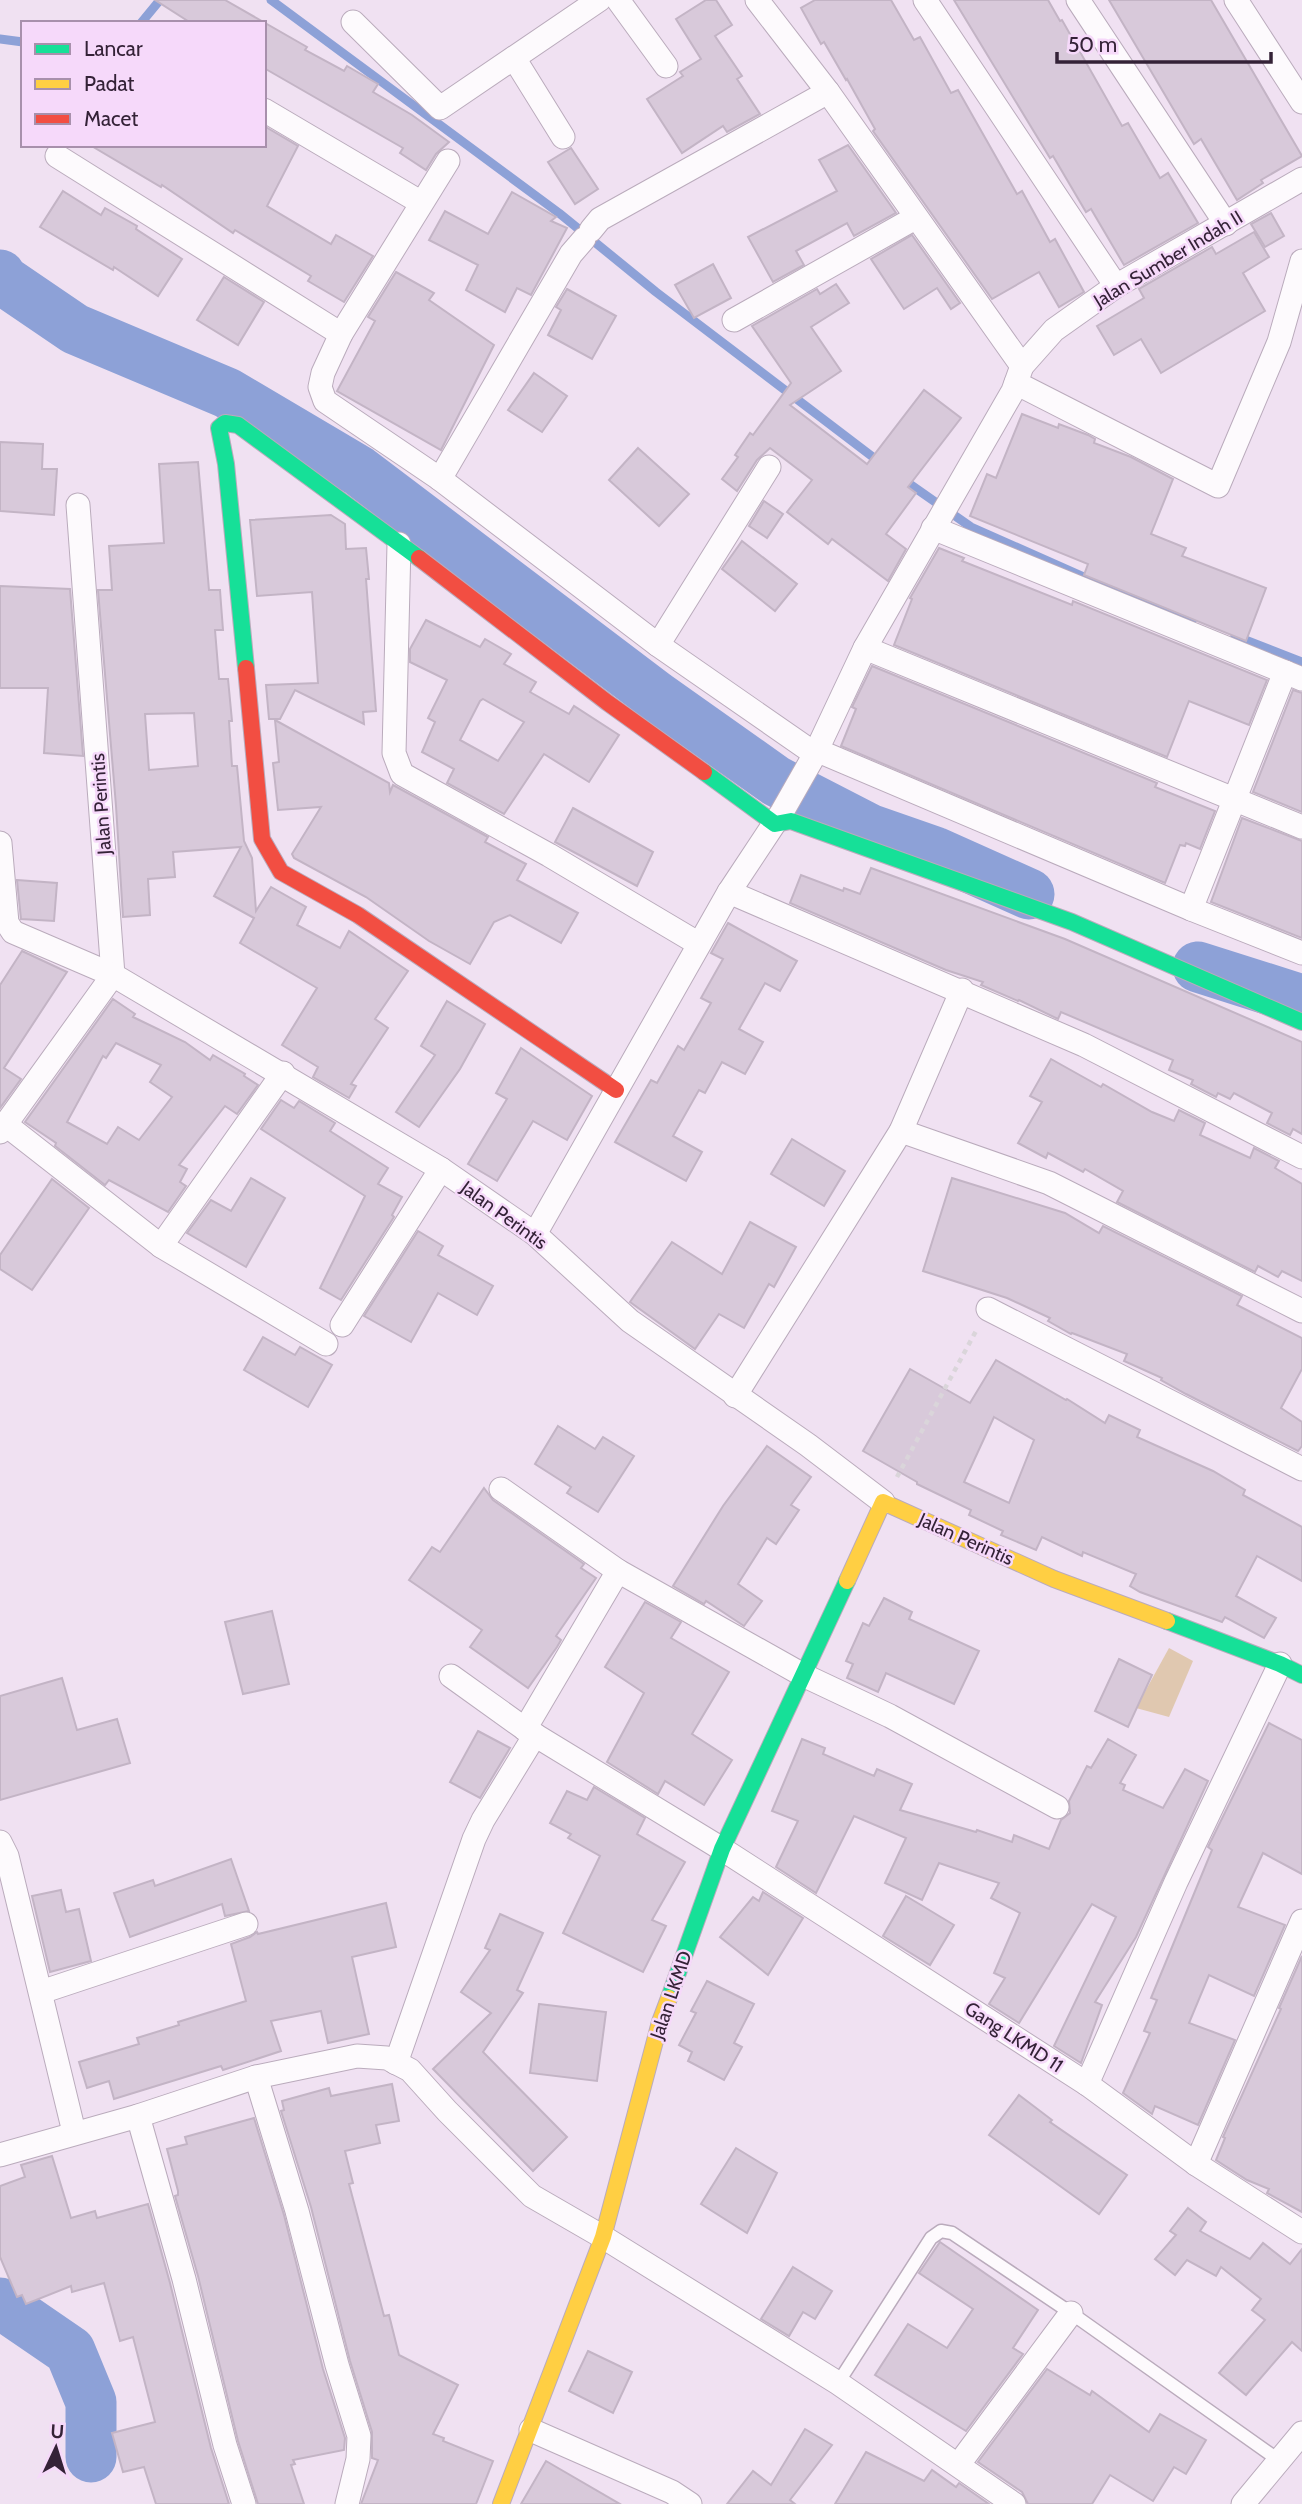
<svg xmlns="http://www.w3.org/2000/svg" width="1302" height="2504" font-family="Cabin,sans-serif">
  <rect width="100%" height="100%" fill="#f0e1f2"/>
  <path fill="#e0c8b0" d="M1169,1648L1193,1661L1169,1717L1136,1708Z"/>
  <g fill="none" stroke-linecap="round" stroke-linejoin="round">
    <g stroke="#8da1d7" stroke-width="9">
      <path d="M271,0L559,213L656,292L882,464"/>
      <path d="M141,23L160,0"/>
      <path d="M0,39L23,42"/>
      <path d="M901,478L971,527L1084,577L1193,619"/>
      <path d="M1235,636L1302,662"/>
    </g>
    <g stroke="#8da1d7" stroke-width="51">
      <path d="M0,275L3,280L75,329L227,393L359,471L656,696L776,781L869,829L935,852L1029,894"/>
      <path d="M1198,967L1302,1000"/>
      <path d="M0,2303L70,2351L91,2402V2457"/>
    </g>
  </g>
  <g fill="#d8c9da" stroke="#c3b4c5" stroke-width="2" fill-rule="evenodd">
    <path d="M155,0H225L307,47L305,50L344,71L347,66L378,84L373,92L412,115L449,142L436,154L426,170L400,153L403,148L264,68V23H191Z"/>
    <path d="M706,0H716L732,25L715,36L742,76L737,79L760,114L727,132L723,126L682,153L647,99L683,76L680,72L701,59L676,19Z"/>
    <path d="M815,0H891L914,40L920,37L951,93L958,90L1017,194L1022,191L1050,242L1055,239L1084,292L1059,307L1039,272L992,299L873,131L875,129L847,79L846,80L824,42L821,44L801,8Z"/>
    <path d="M954,0H1048L1060,21L1062,20L1122,126L1128,123L1160,178L1168,173L1198,223L1124,265L1091,209L1086,212L1053,156L1050,158Z"/>
    <path d="M1109,0H1211L1302,156L1261,180L1263,183L1237,200L1201,139L1194,144Z"/>
    <path d="M264,126L298,146L267,206L331,244L336,235L373,256L344,302L308,281L311,276L235,230L233,233L162,185L161,187L90,145H264Z"/>
    <path d="M848,145L896,213L854,236L847,223L796,251L804,265L773,282L748,237L837,191L819,160Z"/>
    <path d="M571,148L598,189L575,204L548,162Z"/>
    <path d="M63,191L101,215L105,208L137,226L136,229L182,259L158,296L114,267L113,270L40,227Z"/>
    <path d="M512,192L556,217L551,221L567,228L531,295L517,288L505,312L466,290L478,265L429,240L445,211L488,234Z"/>
    <path d="M1271,213L1284,236L1265,247L1251,224Z"/>
    <path d="M1254,232L1269,257L1243,273L1265,311L1161,373L1141,339L1114,355L1097,326L1144,298L1139,289L1212,247L1216,254Z"/>
    <path d="M912,235L960,303L951,309L937,288L904,309L871,259Z"/>
    <path d="M713,264L731,298L694,318L675,285Z"/>
    <path d="M396,272L434,293L429,300L494,345L441,450L337,391L375,321L368,317Z"/>
    <path d="M224,277L264,302L238,345L197,320Z"/>
    <path d="M836,284L849,303L811,327L841,371L790,405L867,464L924,390L961,418L908,487L916,493L886,534L906,549L888,581L832,539L828,544L787,512L812,480L770,448L757,460L737,491L722,479L738,457L735,455L750,433L753,435L791,383L752,326L817,289L820,294Z"/>
    <path d="M567,289L616,316L592,359L548,335L561,310L556,307Z"/>
    <path d="M534,373L567,396L542,432L508,410Z"/>
    <path d="M1022,414L1058,428L1059,424L1088,435L1095,439L1094,443L1131,457L1173,479L1151,534L1186,548L1182,556L1266,588L1246,641L1084,575L1088,564L970,516L987,474L996,478Z"/>
    <path d="M0,442L43,444L42,469H57L54,515L0,511Z"/>
    <path d="M638,448L689,494L659,526L609,480Z"/>
    <path d="M198,462L209,590H220L221,604L223,630H215L219,679H228L232,721H229L232,766H237L244,841L252,858L256,911L271,887L306,907L297,925L340,948L349,931L408,971L375,1019L388,1028L351,1084L356,1086L349,1098L313,1077L318,1067L282,1045L317,988L240,943L254,918L214,896L241,847L173,852L175,877L148,879L150,915L123,917L116,806L98,590H112L109,546L164,543L159,464ZM194,713L198,766L149,770L145,714Z"/>
    <path d="M764,501L783,514L767,538L749,526Z"/>
    <path d="M331,515L345,524L346,549L366,548L369,579H366L376,711L363,712L364,724L295,690L280,719H269L266,685L318,683L312,592L257,596L250,520Z"/>
    <path d="M742,541L797,584L775,611L722,569Z"/>
    <path d="M939,548L964,558L962,561L1072,605L1073,601L1267,680L1249,725L1189,701L1167,757L894,645L912,599L910,598Z"/>
    <path d="M0,586L70,589L83,756L44,753L48,688H0Z"/>
    <path d="M426,620L480,647L485,639L511,654L504,664L536,682L530,692L569,714L574,706L619,735L589,782L544,754L504,814L447,783L454,769L422,752L435,722L428,718L447,680L410,662V649ZM483,699L524,722L498,761L460,740L480,701Z"/>
    <path d="M872,666L1157,783L1155,787L1215,811L1200,849L1186,843L1185,846L1180,845L1165,883L841,746L856,709L852,707Z"/>
    <path d="M1293,690L1302,693V812L1253,792Z"/>
    <path d="M275,720L389,783L390,792L393,785L488,837L485,842L526,864L517,880L578,913L561,943L510,915L494,922L470,964L429,941L366,897L294,858L292,854L321,807L278,810L273,763L279,762Z"/>
    <path d="M573,808L653,852L637,886L555,842Z"/>
    <path d="M1242,818L1302,841V938L1211,902Z"/>
    <path d="M871,868L1065,939L1302,1042V1134L1293,1129L1290,1135L1267,1123L1272,1113L1234,1093L1230,1099L1218,1093L1216,1097L1191,1084L1193,1080L1169,1070L1173,1060L1061,1012L1058,1019L1019,1000L1018,1001L981,985L983,982L946,970L790,903L801,875L843,891L844,888L860,894Z"/>
    <path d="M17,880L57,883L54,921L21,919Z"/>
    <path d="M728,923L797,961L780,991L765,983L739,1029L763,1042L745,1074L722,1062L705,1093L699,1090L673,1136L702,1152L686,1181L615,1142L651,1080L657,1083L678,1046L684,1050L711,1003L701,998L723,959L711,953Z"/>
    <path d="M22,951L67,972L4,1068L21,1079L0,1108V985Z"/>
    <path d="M113,999L135,1014L133,1017L185,1042L210,1060L213,1055L245,1074L244,1076L258,1085L237,1114L225,1106L179,1165L187,1169L180,1182L186,1186L168,1212L109,1180L105,1185L55,1146L56,1143L25,1122ZM116,1043L161,1065L150,1082L172,1097L139,1140L118,1127L107,1144L67,1122L103,1056L106,1058Z"/>
    <path d="M447,1001L485,1024L460,1069L419,1127L396,1112L435,1055L421,1046Z"/>
    <path d="M521,1048L592,1096L567,1140L533,1121L497,1181L468,1164L507,1099L496,1093Z"/>
    <path d="M1051,1059L1101,1087L1103,1084L1152,1112L1174,1121L1179,1110L1205,1123L1200,1135L1250,1158L1254,1148L1279,1161L1275,1168L1302,1184V1281L1282,1271L1278,1277L1258,1266L1255,1272L1117,1202L1123,1191L1085,1169L1083,1172L1048,1153L1046,1158L1018,1143L1042,1102L1030,1096Z"/>
    <path d="M281,1100L294,1108L299,1101L335,1123L330,1131L388,1168L378,1184L402,1197L392,1215L394,1217L341,1300L320,1288L365,1196L261,1129Z"/>
    <path d="M792,1139L845,1171L824,1206L771,1174Z"/>
    <path d="M251,1178L285,1198L246,1267L187,1233L211,1200L231,1211Z"/>
    <path d="M952,1178L1065,1213L1099,1233L1103,1226L1242,1296L1237,1305L1302,1338V1369L1281,1408L1302,1422V1446L1298,1451L1186,1394L1161,1380L1162,1378L1124,1361L1127,1354L1072,1333L1071,1334L1048,1321L1050,1318L1007,1298L923,1271Z"/>
    <path d="M52,1179L89,1208L32,1290L0,1269V1255Z"/>
    <path d="M750,1222L796,1247L774,1287L769,1284L744,1328L719,1314L695,1349L630,1302L672,1242L722,1274Z"/>
    <path d="M418,1231L443,1246L438,1255L493,1286L477,1315L438,1293L411,1342L364,1316Z"/>
    <path d="M263,1337L295,1355L300,1347L332,1365L308,1407L244,1370Z"/>
    <path d="M996,1360L1066,1400L1067,1399L1105,1423L1109,1415L1140,1430L1137,1437L1213,1471L1245,1490L1243,1495L1302,1527V1581L1257,1556L1236,1596L1276,1618L1264,1638L1225,1617L1222,1622L1140,1592L1130,1586L1136,1574L1083,1552L1082,1556L1042,1537L1036,1550L1001,1535L1003,1531L969,1515L971,1510L917,1484V1482L863,1451L910,1369L970,1403ZM994,1417L1034,1440L1009,1503L964,1482Z"/>
    <path d="M558,1426L595,1449L603,1437L634,1456L598,1512L567,1493L571,1487L535,1464Z"/>
    <path d="M767,1446L811,1477L791,1505L799,1510L776,1544L767,1538L738,1584L762,1601L744,1626L706,1601L704,1604L673,1586L723,1506Z"/>
    <path d="M484,1488L493,1500L584,1564L581,1568L596,1578L556,1636L561,1640L557,1647L528,1688L470,1647L482,1630L409,1580L432,1547L440,1552Z"/>
    <path d="M884,1598L912,1612L909,1619L979,1651L954,1704L886,1673L878,1692L847,1678L853,1664L846,1661L863,1623L869,1626Z"/>
    <path d="M645,1602L681,1622L671,1638L729,1672L692,1734L732,1760L704,1805L665,1781L658,1794L607,1762L644,1693L605,1667Z"/>
    <path d="M272,1611L289,1684L243,1694L225,1622Z"/>
    <path d="M1119,1659L1152,1675L1128,1727L1095,1711Z"/>
    <path d="M62,1678L77,1730L117,1719L130,1763L0,1800V1696Z"/>
    <path d="M1269,1723L1302,1740V1874L1263,1853L1238,1907L1285,1925L1254,1996L1209,1975L1189,2023L1235,2040L1198,2125L1155,2106L1152,2114L1123,2093L1150,2033L1144,2031L1157,2000L1151,1998L1212,1850L1208,1847Z"/>
    <path d="M478,1731L510,1748L480,1798L450,1782Z"/>
    <path d="M802,1739L825,1748L823,1754L874,1776L877,1769L912,1784L900,1810L976,1832L977,1830L1012,1842L1014,1835L1049,1849L1061,1820L1070,1813L1069,1801L1087,1766L1091,1768L1108,1739L1136,1755L1120,1783L1125,1785L1123,1790L1163,1808L1185,1769L1208,1781L1136,1937L1095,2002L1102,2005L1081,2063L1054,2046L1116,1917L1092,1904L1019,2023L989,2004L1005,1978L994,1973L1020,1913L991,1898L999,1883L939,1863L922,1900L885,1883L906,1838L854,1816L816,1893L776,1867L798,1821L772,1811Z"/>
    <path d="M594,1787L645,1818L637,1834L685,1862L652,1920L666,1926L643,1972L563,1933L600,1856L568,1838L571,1834L550,1823L567,1791L587,1800Z"/>
    <path d="M231,1859L249,1911L225,1916L222,1904L130,1937L114,1893L153,1880L155,1886Z"/>
    <path d="M61,1890L66,1912L79,1909L91,1961L50,1972L32,1896Z"/>
    <path d="M763,1892L803,1918L768,1975L720,1937L753,1897L759,1901Z"/>
    <path d="M906,1896L954,1925L930,1965L883,1936Z"/>
    <path d="M386,1903L396,1947L352,1957L369,2034L328,2043L321,2011L271,2021L281,2051L223,2070L221,2066L114,2099L109,2081L87,2088L79,2062L139,2044L137,2038L179,2025L178,2022L246,2001L231,1944L250,1937L257,1932L258,1934Z"/>
    <path d="M500,1914L543,1933L517,1990L523,1993L483,2052L567,2137L533,2171L433,2069L491,2013L461,1992L490,1950L485,1948Z"/>
    <path d="M1302,1956V2212L1267,2193L1269,2189L1247,2180L1216,2160L1225,2138L1223,2137L1281,2009L1279,2008Z"/>
    <path d="M707,1981L754,2004L734,2043L742,2047L724,2080L688,2061L692,2052L679,2045L696,2013L691,2011Z"/>
    <path d="M539,2004L606,2012L597,2081L530,2073Z"/>
    <path d="M392,2084L399,2121L376,2125L380,2143L345,2151L353,2183L349,2184L384,2316L389,2315L399,2355L458,2385L433,2434L444,2438L443,2441L493,2461L476,2504H361L378,2460L372,2458V2432L350,2361L311,2207L281,2111L284,2110L282,2101L329,2088L331,2096Z"/>
    <path d="M1019,2095L1052,2120L1050,2122L1127,2175L1099,2214L989,2135Z"/>
    <path d="M254,2118L284,2215L323,2369L345,2438L344,2450L293,2460L295,2464L291,2465L304,2504H258L238,2441L198,2276L175,2196L178,2195V2191L167,2149L187,2144L185,2137Z"/>
    <path d="M736,2148L777,2173L747,2233L701,2204Z"/>
    <path d="M52,2156L71,2218L95,2211L97,2218L148,2204L170,2283L211,2448L229,2504H156L144,2467L123,2472L112,2433L155,2422L133,2337L120,2341L104,2283L72,2292L71,2286L26,2304L22,2295L17,2297L0,2257V2186L25,2177L21,2165Z"/>
    <path d="M1188,2208L1206,2222L1200,2231L1250,2259L1263,2243L1290,2264L1302,2249V2351L1292,2342L1246,2395L1219,2373L1265,2320L1252,2310L1261,2299L1221,2267L1216,2276L1187,2260L1175,2275L1155,2259L1176,2235L1170,2231Z"/>
    <path d="M940,2242L1038,2310L1013,2348L1023,2354L966,2431L875,2375L908,2324L947,2348L973,2309L919,2273Z"/>
    <path d="M793,2267L832,2291L815,2319L803,2312L789,2336L761,2319Z"/>
    <path d="M588,2351L632,2372L613,2413L569,2391Z"/>
    <path d="M1047,2369L1090,2395L1092,2391L1149,2432L1160,2414L1206,2440L1186,2474L1174,2467L1153,2501L1110,2475L1092,2504H1028L1022,2492L978,2462Z"/>
    <path d="M805,2429L832,2445L790,2500L795,2504H727L753,2471L771,2485Z"/>
    <path d="M866,2452L924,2481L932,2470L956,2487L959,2483L989,2504H835Z"/>
    <path d="M546,2461L620,2504H521Z"/>
  </g>
  <g fill="none" stroke-linecap="round" stroke-linejoin="round">
    <defs>
      <path id="lane" d="M838,2383L931,2238L941,2231L952,2233L1071,2313L1280,2461"/>
      <g id="street">
        <path d="M618,0L666,66"/>
        <path d="M757,0L828,92L1022,366"/>
        <path d="M925,0L1116,286"/>
        <path d="M1078,0L1226,224"/>
        <path d="M1236,0L1302,102"/>
        <path d="M353,22L440,108L599,0"/>
        <path d="M514,58L563,137"/>
        <path d="M264,110L420,202"/>
        <path d="M57,156L341,334"/>
        <path d="M448,161L341,334L323,373L320,387L325,401L440,479L658,645L815,754"/>
        <path d="M591,230L600,219L828,92"/>
        <path d="M734,320L915,218"/>
        <path d="M1016,383L1218,486L1279,342L1302,261"/>
        <path d="M440,479L571,254L584,239"/>
        <path d="M78,505L113,975L441,1169L535,1234L630,1321L808,1445L883,1502"/>
        <path d="M933,528L1302,679"/>
        <path d="M399,544L394,753L402,774L549,855L699,944"/>
        <path d="M658,645L769,467"/>
        <path d="M865,648L1302,827"/>
        <path d="M816,750L1191,909L1302,953"/>
        <path d="M0,843L7,923L13,932L113,975L0,1132"/>
        <path d="M729,892L1084,1045L1302,1157"/>
        <path d="M1191,909L1285,672"/>
        <path d="M5,1124L161,1246L283,1073"/>
        <path d="M901,1131L1049,1183L1302,1311"/>
        <path d="M535,1234L729,892L782,812L815,754L865,648L1013,391L1022,366L1054,330L1116,286L1302,179"/>
        <path d="M161,1246L326,1344"/>
        <path d="M988,1309L1302,1469"/>
        <path d="M342,1325L441,1169"/>
        <path d="M735,1396L901,1131L962,990"/>
        <path d="M501,1489L618,1571L803,1675L890,1716L1057,1807"/>
        <path d="M451,1676L525,1729L722,1849L1087,2084L1196,2164L1302,2232"/>
        <path d="M525,1729L618,1571"/>
        <path d="M0,1842L7,1856L74,2132"/>
        <path d="M41,1992L246,1924"/>
        <path d="M396,2063L474,1839L483,1820L535,1735"/>
        <path d="M256,2077L297,2211L337,2365L359,2436L358,2459L347,2504"/>
        <path d="M1087,2084L1176,1882L1280,1664"/>
        <path d="M138,2116L184,2279L225,2445L244,2504"/>
        <path d="M0,2155L138,2116L256,2077L357,2056L387,2058L410,2070L447,2111L532,2196L603,2237L838,2383L1014,2504"/>
        <path d="M1196,2164L1302,1921"/>
        <path d="M531,2430L672,2492L690,2504"/>
        <path d="M959,2464L1071,2313"/>
        <path d="M1243,2504L1302,2433"/>
      </g>
      <g id="fast">
        <path d="M246,668L226,464L219,428L225,423L238,425L419,558"/>
        <path d="M704,772L775,824L791,821L1072,922L1302,1022"/>
        <path d="M1167,1621L1280,1664L1302,1675"/>
        <path d="M669,1998L722,1849L847,1581"/>
      </g>
      <g id="slow">
        <path d="M847,1581L883,1502L1054,1579L1167,1621"/>
        <path d="M501,2504L603,2237L660,2022L669,1998"/>
      </g>
      <g id="jam">
        <path d="M419,558L608,703L704,772"/>
        <path d="M246,668L262,839L281,872L358,915L616,1090"/>
      </g>
    </defs>
    <use href="#lane" stroke="#baabbc" stroke-width="15"/>
    <use href="#street" stroke="#baabbc" stroke-width="25"/>
    <use href="#fast" stroke="#baabbc" stroke-width="18"/>
    <use href="#slow" stroke="#baabbc" stroke-width="18"/>
    <use href="#jam" stroke="#baabbc" stroke-width="18"/>
    <path stroke="#dad5da" stroke-width="4.5" stroke-dasharray="5 5" stroke-linecap="butt" d="M897,1477L976,1331"/>
    <use href="#lane" stroke="#fdfafd" stroke-width="12"/>
    <use href="#street" stroke="#fdfafd" stroke-width="23"/>
    <use href="#fast" stroke="#16e098" stroke-width="16"/>
    <use href="#slow" stroke="#ffcf43" stroke-width="16"/>
    <use href="#jam" stroke="#f24e42" stroke-width="16"/>
  </g>
  <g text-anchor="middle" dominant-baseline="central" stroke-width="5" stroke-linejoin="round" paint-order="stroke">
    <g font-size="19" fill="#342237" stroke="#f6d9fa">
      <text transform="translate(1168 259) rotate(-31)">Jalan Sumber Indah II</text>
      <text transform="translate(101 804) rotate(-94)">Jalan Perintis</text>
      <text transform="translate(504 1215) rotate(36)">Jalan Perintis</text>
      <text transform="translate(966 1539) rotate(24)">Jalan Perintis</text>
      <text transform="translate(671 1995) rotate(-71)">Jalan LKMD</text>
      <text transform="translate(1014 2037) rotate(33)">Gang LKMD 11</text>
    </g>
  </g>
  <rect x="21" y="21" width="245" height="126" fill="#f6d9fa" stroke="#a890ac" stroke-width="2"/>
  <rect x="35" y="44" width="35" height="10" fill="#16e098" stroke="#a890ac" stroke-width="2"/>
  <text x="84" y="56" font-size="21" fill="#342237">Lancar</text>
  <rect x="35" y="79" width="35" height="10" fill="#ffcf43" stroke="#a890ac" stroke-width="2"/>
  <text x="84" y="91" font-size="21" fill="#342237">Padat</text>
  <rect x="35" y="114" width="35" height="10" fill="#f24e42" stroke="#a890ac" stroke-width="2"/>
  <text x="84" y="126" font-size="21" fill="#342237">Macet</text>
  <g transform="translate(56 2448) rotate(4)" stroke="#f6d9fa" stroke-width="5" paint-order="stroke">
  <path d="M0-5L12 26L0 18L-12 26Z" fill="#342237"/>
  <text y="-10" font-size="19" font-weight="bold" text-anchor="middle" fill="#342237">U</text>
  </g>
  <path d="M1057 52v10h214v-10" fill="none" stroke="#342237" stroke-width="3.5"/>
  <text x="1068" y="52" font-size="21" fill="#342237" stroke="#f6d9fa" stroke-width="5" paint-order="stroke">50 m</text>
</svg>
